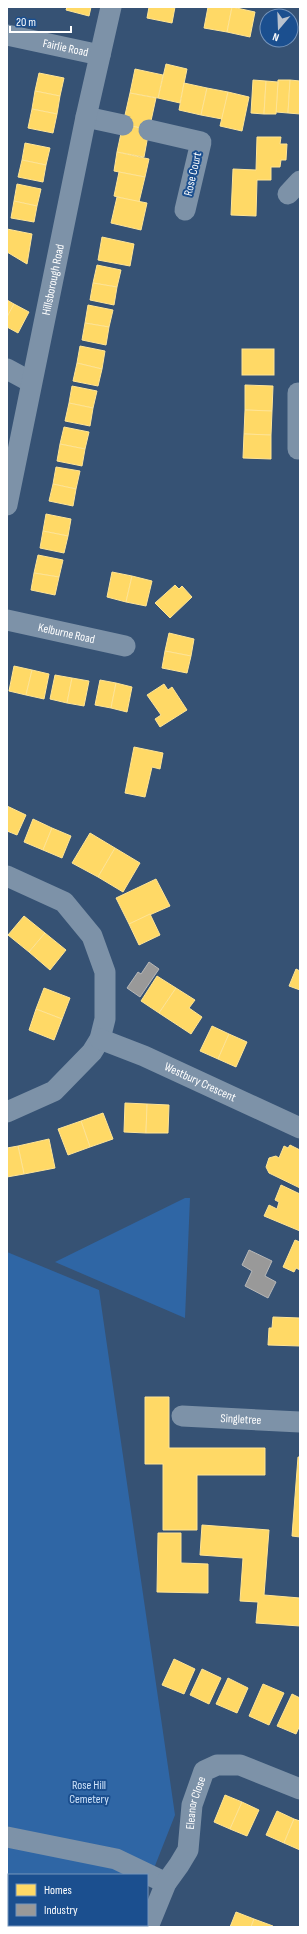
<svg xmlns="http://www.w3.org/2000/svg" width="307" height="1934" font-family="'Sofia Sans Condensed',sans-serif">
  <rect width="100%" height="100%" fill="#365274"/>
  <g fill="#2f66a5">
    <path d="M185,1198H190L185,1318L55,1262Z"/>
    <path d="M7,1252L99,1290L175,1815L147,1886V1875L7,1876Z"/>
  </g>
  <g fill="#ffd966" stroke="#ffe494">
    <path d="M67,7H91L89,16L66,10Z"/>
    <path d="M149,7H175L172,23L147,18Z"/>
    <path d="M208,7H232L227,32L204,28Z"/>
    <path d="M232,7L255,12L250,37L227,32Z"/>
    <path d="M166,64L187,69L180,103L158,98Z"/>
    <path d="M135,69L163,75L158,98L130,93Z"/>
    <path d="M39,73L64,78L60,96L35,91Z"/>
    <path d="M253,80L266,81L264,114L251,113Z"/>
    <path d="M278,80H290L288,113L276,112Z"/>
    <path d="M290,80L300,81V114L288,113Z"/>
    <path d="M266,81L278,82L276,114H264Z"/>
    <path d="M184,83L207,88L201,115L179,110Z"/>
    <path d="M207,88L228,92L222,119L201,115Z"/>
    <path d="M35,91L60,96L57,114L32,109Z"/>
    <path d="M228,92L249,97L242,131L220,126Z"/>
    <path d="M130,93L156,98L149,130L123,124Z"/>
    <path d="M32,109L57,114L53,133L28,128Z"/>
    <path d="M123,124L149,130L144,157L117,152Z"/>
    <path d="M257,137H281L280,144H287L286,160H281L280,167H271V180H257L256,216L231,215L233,169L256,170Z"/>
    <path d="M25,143L50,148L46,165L22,160Z"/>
    <path d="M117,152L149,159L145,177L114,171Z"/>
    <path d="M22,160L46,165L43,182L18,177Z"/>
    <path d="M119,172L145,177L139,202L114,196Z"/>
    <path d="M17,184L41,189L37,206L14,201Z"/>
    <path d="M117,197L147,203L141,230L111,223Z"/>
    <path d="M14,201L37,206L34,222L11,218Z"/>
    <path d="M7,229L32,234L27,264L7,252Z"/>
    <path d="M102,237L134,244L130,266L98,260Z"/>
    <path d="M97,265L121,270L117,287L93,283Z"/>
    <path d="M93,283L117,287L114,305L90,300Z"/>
    <path d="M7,300L14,304L7,317Z"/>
    <path d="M14,304L29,312L18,333L7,327V317Z"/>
    <path d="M88,305L113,310L109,327L85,323Z"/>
    <path d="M85,323L109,327L106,345L82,340Z"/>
    <path d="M80,346L105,351L102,369L77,363Z"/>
    <rect x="242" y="349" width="32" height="26"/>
    <path d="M77,363L102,369L98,386L73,381Z"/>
    <path d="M245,385L273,386L272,411L245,410Z"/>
    <path d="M72,386L97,391L93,408L69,403Z"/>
    <path d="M69,403L93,408L90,426L65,421Z"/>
    <path d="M245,410L272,411L271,435L244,434Z"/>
    <path d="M64,427L89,432L85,449L60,444Z"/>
    <path d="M244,434L271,435V459L243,458Z"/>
    <path d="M60,444L85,449L82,466L57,461Z"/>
    <path d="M56,467L80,471L76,489L53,484Z"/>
    <path d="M53,484L76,489L73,506L49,501Z"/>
    <path d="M46,514L71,519L68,536L43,531Z"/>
    <path d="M43,531L68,536L64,553L40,548Z"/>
    <path d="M38,555L63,560L59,577L34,573Z"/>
    <path d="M112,572L132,576L126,602L107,597Z"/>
    <path d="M34,573L59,577L55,595L31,590Z"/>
    <path d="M132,576L152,581L146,606L126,602Z"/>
    <path d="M175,585L179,589L182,586L192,597L170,618L155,603Z"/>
    <path d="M169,633L194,639L191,656L165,651Z"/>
    <path d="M165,651L191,656L187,673L162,668Z"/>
    <path d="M14,666L32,670L26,695L9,691Z"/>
    <path d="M32,670L49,674L44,699L26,695Z"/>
    <path d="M55,675L72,678L67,703L50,699Z"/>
    <path d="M72,678L89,681L84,706L67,703Z"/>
    <path d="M100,680L116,683L111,708L95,705Z"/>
    <path d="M116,683L132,687L127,712L111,708Z"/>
    <path d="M164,684L168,690L172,687L187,710L160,727L155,719L161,715L147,695Z"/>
    <path d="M134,747L163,753L160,769L152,767L145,797L125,793Z"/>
    <path d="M7,806L26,815L17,835L7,831Z"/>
    <path d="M33,819L52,828L43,850L24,842Z"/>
    <path d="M52,828L71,836L62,858L43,850Z"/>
    <path d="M90,833L115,848L98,877L72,863Z"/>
    <path d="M115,848L140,863L123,892L98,877Z"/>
    <path d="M156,879L170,906L129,924L116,898Z"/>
    <path d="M150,914L160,935L139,945L129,924Z"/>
    <path d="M24,916L45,933L29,952L8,935Z"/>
    <path d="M45,933L66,950L50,970L29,952Z"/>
    <path d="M296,969L300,971V990L289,986Z"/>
    <path d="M157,976L176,988L159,1013L141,1001Z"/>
    <path d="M44,988L70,998L62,1019L36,1009Z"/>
    <path d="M176,988L195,1000L189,1008L202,1017L191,1034L159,1013Z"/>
    <path d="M36,1009L62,1019L54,1040L29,1030Z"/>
    <path d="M212,1026L229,1034L218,1059L200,1051Z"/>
    <path d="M229,1034L247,1042L236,1067L218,1059Z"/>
    <path d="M125,1103L147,1104L146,1133L124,1132Z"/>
    <path d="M147,1104L169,1105L168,1133H146Z"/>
    <path d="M103,1113L113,1139L90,1147L81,1121Z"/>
    <path d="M81,1121L90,1147L68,1155L58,1129Z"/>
    <path d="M49,1139L55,1168L24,1174L18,1146Z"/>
    <path d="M290,1145L300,1150V1188L269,1173L266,1167L269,1158L276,1156L279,1158L284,1146L288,1148Z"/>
    <path d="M18,1146L24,1174L7,1177V1148Z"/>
    <path d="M281,1185L300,1194V1231L264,1216L269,1205L277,1209L279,1202L275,1200Z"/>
    <path d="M295,1240L300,1242V1270L296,1268L294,1272L283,1267Z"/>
    <path d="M273,1317L300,1318V1346L268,1345L269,1328H272Z"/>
    <path d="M145,1397H169V1448H265V1475H197V1530H163V1464H145Z"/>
    <path d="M298,1457H300V1537L292,1536Z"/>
    <path d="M202,1525L269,1530L264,1595L300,1598V1626L256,1623L258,1602L240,1601L243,1558L200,1555Z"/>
    <path d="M158,1533H181V1563L208,1564V1593L157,1592Z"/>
    <path d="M174,1659L195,1669L184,1694L162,1685Z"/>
    <path d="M202,1669L221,1678L209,1704L190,1695Z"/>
    <path d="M228,1678L248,1688L237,1713L216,1704Z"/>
    <path d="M263,1684L284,1693L269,1725L249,1716Z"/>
    <path d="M292,1694L300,1698V1725L296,1734L277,1726Z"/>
    <path d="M225,1795L242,1802L230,1829L214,1822Z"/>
    <path d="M242,1802L259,1810L247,1836L230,1829Z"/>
    <path d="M277,1811L294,1819L284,1843L266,1835Z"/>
    <path d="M294,1819L300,1821V1850L284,1843Z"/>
    <path d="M236,1912L254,1919L251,1927H230Z"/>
    <path d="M254,1919L273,1926V1927H251Z"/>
  </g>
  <g fill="#999" stroke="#b8b8b8">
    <path d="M149,962L159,969L140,997L127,988L138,972L141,974Z"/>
    <path d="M249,1250L272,1261L265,1276L276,1282L268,1298L245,1286L252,1271L242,1265Z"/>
  </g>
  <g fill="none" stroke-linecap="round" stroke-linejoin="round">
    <g stroke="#7d92a8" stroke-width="21">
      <path id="s1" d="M7,35L100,55"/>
      <path d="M86,117L123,125"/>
      <path d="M149,130L201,142L185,210"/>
      <path d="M288,194L300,181"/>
      <path d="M7,369L31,382"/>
      <path d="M298,393V449"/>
      <path id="s2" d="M7,505L86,117L111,7"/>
      <path id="s3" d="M7,620L125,646"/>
      <path d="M7,876L64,902L92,936L105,972V1019L100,1039L92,1052L54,1091L7,1112"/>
      <path id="s4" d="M100,1039L144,1056L300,1128"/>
      <path id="s5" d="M182,1416L300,1422"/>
      <path d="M7,1837L116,1859L166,1883"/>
      <path id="s6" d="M148,1927L166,1883L179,1865L188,1850L192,1805L204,1771L217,1765H240L300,1789"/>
    </g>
    <g stroke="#7d8ea7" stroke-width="22">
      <path d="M7,1903L9,1904"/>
      <path d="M59,1925L64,1927"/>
    </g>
  </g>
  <g text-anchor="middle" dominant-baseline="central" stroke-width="4" stroke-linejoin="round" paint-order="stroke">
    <g font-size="12" fill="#fff" stroke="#1b4f8f">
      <text stroke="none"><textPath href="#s1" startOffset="60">Fairlie Road</textPath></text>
      <text transform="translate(193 174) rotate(-77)">Rose Court</text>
      <text stroke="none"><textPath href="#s2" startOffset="230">Hillsborough Road</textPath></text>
      <text stroke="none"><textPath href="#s3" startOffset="61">Kelburne Road</textPath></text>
      <text stroke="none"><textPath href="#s4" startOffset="109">Westbury Crescent</textPath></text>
      <text stroke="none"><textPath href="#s5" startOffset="59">Singletree</textPath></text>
      <text stroke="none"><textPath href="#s6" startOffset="135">Eleanor Close</textPath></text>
    </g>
    <g font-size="12" fill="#cfe3fa" stroke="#1b4f8f">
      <text x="89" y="1785">Rose Hill<tspan x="89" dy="14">Cemetery</tspan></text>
    </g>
  </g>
  <rect width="307" height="1934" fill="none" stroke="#ffffff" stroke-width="16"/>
  <rect x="8" y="1874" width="140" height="52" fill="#1b4f8f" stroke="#7695bc"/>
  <rect x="16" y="1884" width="20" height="12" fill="#ffd966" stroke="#7695bc"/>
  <text x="44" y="1894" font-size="12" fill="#ffffff">Homes</text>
  <rect x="16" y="1904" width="20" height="12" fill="#999999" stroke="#7695bc"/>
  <text x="44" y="1914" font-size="12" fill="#ffffff">Industry</text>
  <g transform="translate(279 28) rotate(199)"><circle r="19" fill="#1b4f8f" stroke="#7695bc"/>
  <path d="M0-3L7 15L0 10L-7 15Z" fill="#b9c2ce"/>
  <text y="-6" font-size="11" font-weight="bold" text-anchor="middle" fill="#ffffff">N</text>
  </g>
  <path d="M10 26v6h61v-6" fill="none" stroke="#ffffff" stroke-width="2"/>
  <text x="16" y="26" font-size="12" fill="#ffffff" stroke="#1b4f8f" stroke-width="3" paint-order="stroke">20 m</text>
</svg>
